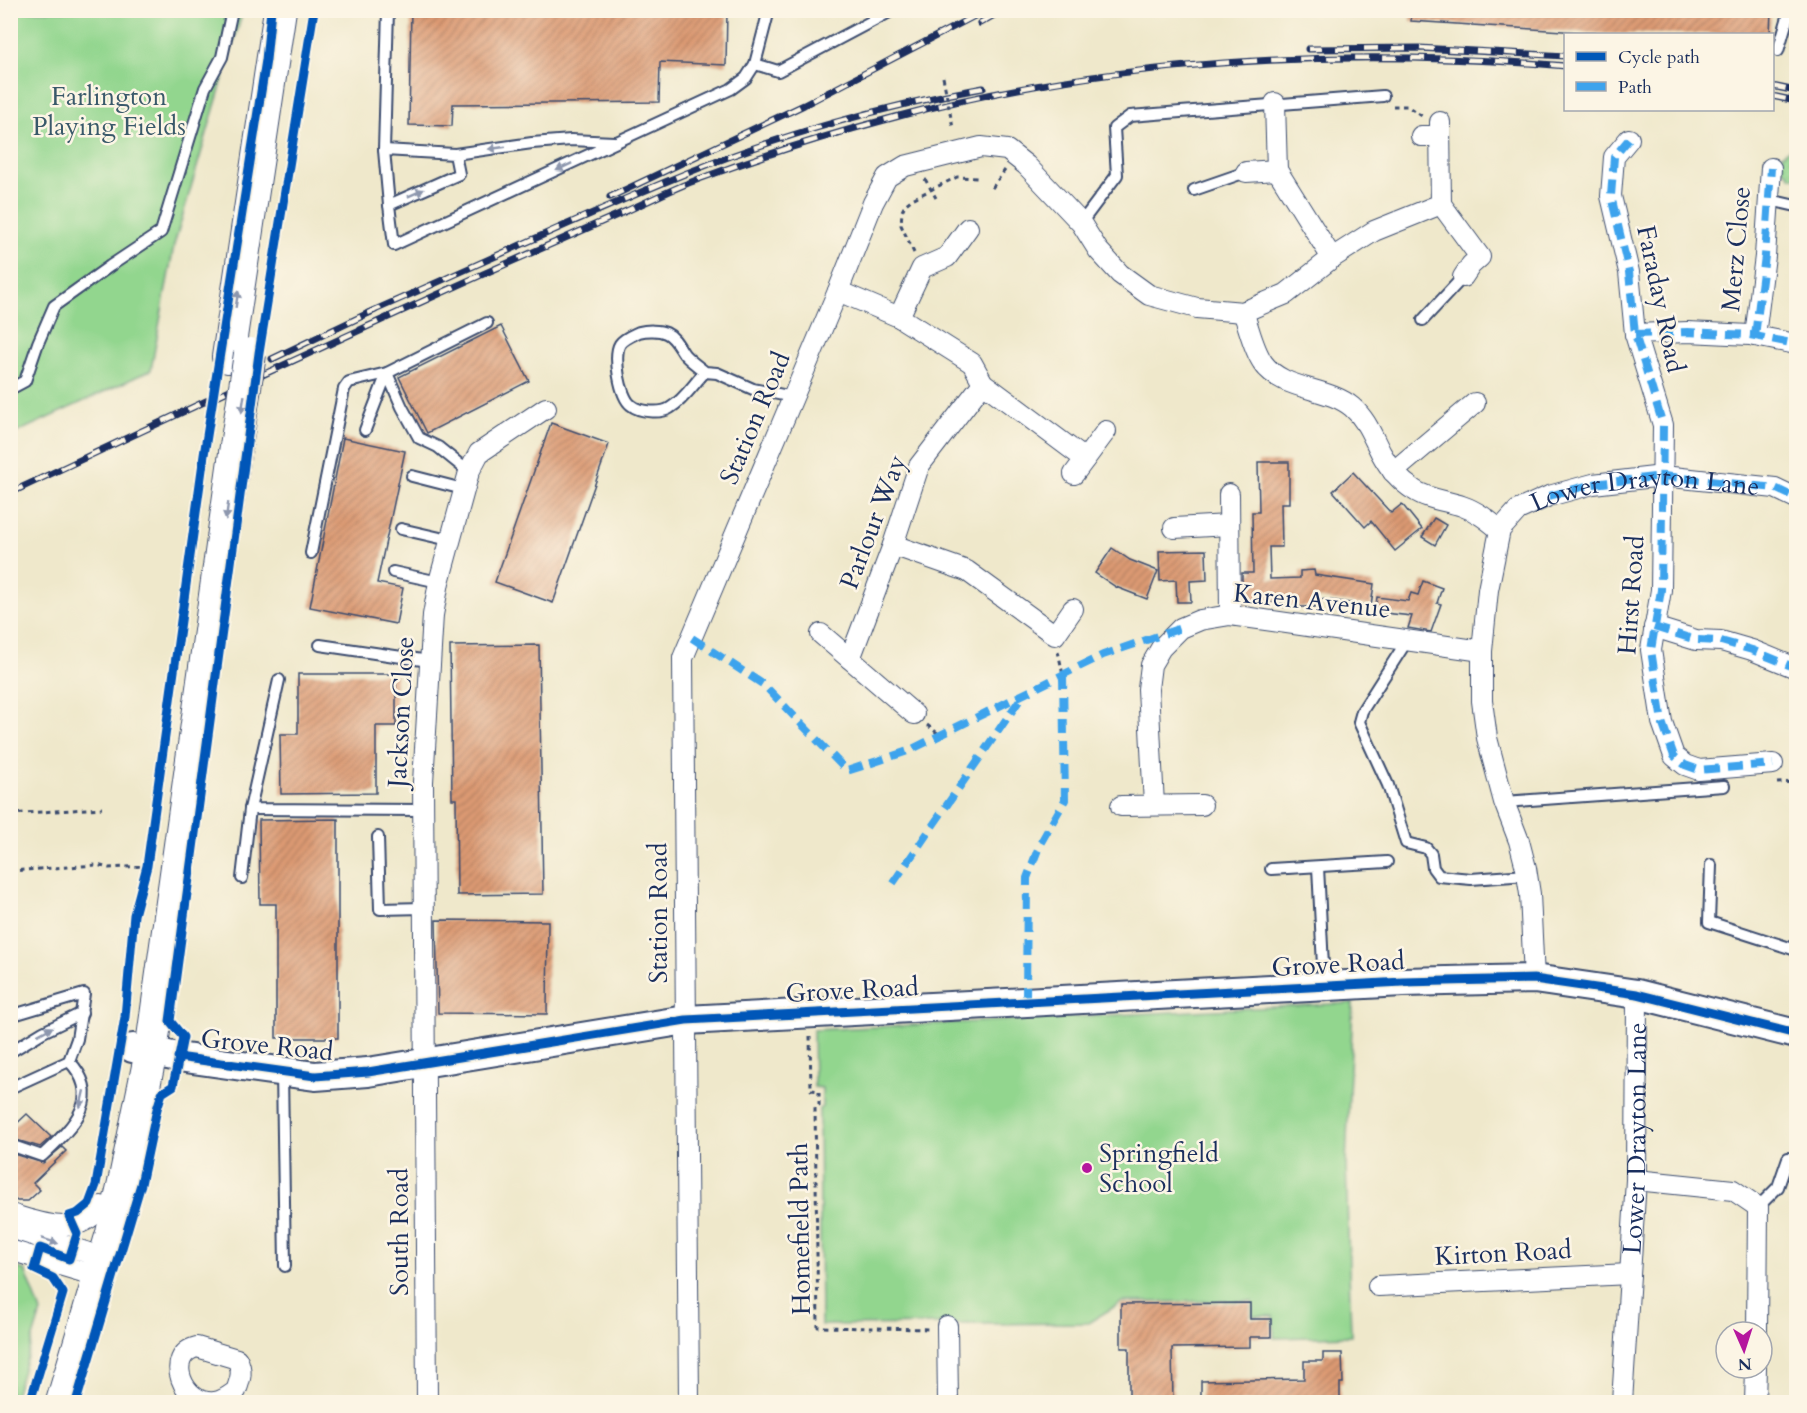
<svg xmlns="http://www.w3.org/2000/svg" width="1807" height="1413" font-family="Cardo,serif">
  <defs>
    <pattern id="grass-dots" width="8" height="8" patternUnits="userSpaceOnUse" patternTransform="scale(1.5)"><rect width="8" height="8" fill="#92d68e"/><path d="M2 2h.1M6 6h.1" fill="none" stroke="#7db87d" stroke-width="1.8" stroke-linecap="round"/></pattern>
    <pattern id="building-hatch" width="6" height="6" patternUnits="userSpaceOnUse" patternTransform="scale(1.5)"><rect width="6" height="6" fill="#dc9a72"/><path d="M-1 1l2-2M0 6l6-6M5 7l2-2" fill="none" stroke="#b27e61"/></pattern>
  </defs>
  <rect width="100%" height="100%" fill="#fcf5e5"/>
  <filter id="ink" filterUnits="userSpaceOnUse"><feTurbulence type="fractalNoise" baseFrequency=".0167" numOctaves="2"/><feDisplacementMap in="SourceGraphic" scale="12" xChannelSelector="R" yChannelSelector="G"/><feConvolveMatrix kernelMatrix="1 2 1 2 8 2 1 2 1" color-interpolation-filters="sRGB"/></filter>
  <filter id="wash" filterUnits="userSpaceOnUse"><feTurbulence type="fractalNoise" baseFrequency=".008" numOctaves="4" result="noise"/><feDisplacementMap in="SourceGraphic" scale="24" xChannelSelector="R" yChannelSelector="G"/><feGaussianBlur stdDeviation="1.35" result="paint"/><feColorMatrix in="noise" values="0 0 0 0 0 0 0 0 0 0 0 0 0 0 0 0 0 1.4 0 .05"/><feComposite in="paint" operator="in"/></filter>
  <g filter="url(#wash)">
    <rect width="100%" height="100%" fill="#efe8cb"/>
    <path fill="url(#grass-dots)" stroke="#568276" stroke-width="1.5" d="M1791,148H1796V177H1791L1782,167L1783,154Z"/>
    <g fill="#92d68e" stroke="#568276" stroke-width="1.5">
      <path d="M10,11H243L174,245L151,370L11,435Z"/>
      <path d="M1353,1003L1346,1163L1351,1336L1274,1338L1273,1316H1252V1301L1122,1302L1088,1323L821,1325L819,1109L822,1107V1088L814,1087L813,1030Z"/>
      <path d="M10,1266L25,1270L41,1312L13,1402H10Z"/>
    </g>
    <g id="blocks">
      <g fill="url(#building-hatch)">
        <path d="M411,10H727L726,65L660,62L659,102L453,104L452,126L409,125Z"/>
        <path d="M1412,10H1771L1770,34H1609L1411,21Z"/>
        <path d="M501,326L529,381L427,433L399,377Z"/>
        <path d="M551,423L609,444L553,603L495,582Z"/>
        <path d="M343,438L405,451L377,583L403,588L396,624L310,607Z"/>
        <path d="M1258,462H1289V503H1281L1282,547H1269L1270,579L1300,578V571L1314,570L1315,575L1374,584L1371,606L1315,598V607H1284V602L1242,603V573H1253L1252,512H1259Z"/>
        <path d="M1353,472L1391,513L1402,504L1422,529L1395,551L1371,521L1365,527L1333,491Z"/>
        <path d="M1434,518L1446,525L1435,545L1422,537Z"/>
        <path d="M1112,548L1130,560L1158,571L1147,599L1116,587L1095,573Z"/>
        <path d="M1206,550L1207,580L1190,581L1191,602H1177L1176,580L1160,581L1159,551Z"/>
        <path d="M1423,581L1442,588L1437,603L1441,604L1431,632L1408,628L1412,616L1375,612L1377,597L1408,601L1411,593L1418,595Z"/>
        <path d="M539,645L543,894L457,895L456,799H452L450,646Z"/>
        <path d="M298,674H396V726H376V793L281,794L280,734H298Z"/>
        <path d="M338,819V1038H276V904H260L259,820Z"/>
        <path d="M436,920L548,921L547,1014L438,1013Z"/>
        <path d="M27,1114L51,1137L40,1147L10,1138V1130Z"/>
        <path d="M62,1147L66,1151L33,1183L40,1190L28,1201H17L10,1195V1153L43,1163Z"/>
        <path d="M1250,1303V1319H1271V1337H1250V1347L1172,1348L1173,1402H1129V1348H1121V1304Z"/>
        <path d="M1323,1353H1342L1343,1383H1340V1402H1201V1381L1304,1379V1361H1323Z"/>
      </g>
    </g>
  </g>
  <g filter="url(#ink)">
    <use href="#blocks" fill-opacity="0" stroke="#3b4b6e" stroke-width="1.5"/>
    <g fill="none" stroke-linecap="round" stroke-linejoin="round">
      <defs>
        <g id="lane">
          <path d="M388,10L384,150L389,205"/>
          <path d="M1778,51L1790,10"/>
          <path d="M755,64L778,71L893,10"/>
          <path d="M384,150L455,154L459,174L389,205L394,245L731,89L746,78L755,64L769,10"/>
          <path d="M455,154L532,143L571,140L614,142"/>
          <path d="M1194,190L1246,172"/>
          <path d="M1770,200L1796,206"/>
          <path d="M1081,223L1117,175L1114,128L1130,116L1383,96"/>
          <path d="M1423,320L1463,277"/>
          <path d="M705,372C698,366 690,361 684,354C679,347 675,337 666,333C659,330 647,330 639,332C633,335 624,338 620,344C613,355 620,397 631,405C639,412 661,414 670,408C685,399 694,383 705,372L717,373L753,389L793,397"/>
          <path d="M10,389L25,381L38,343L54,306L110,266L161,232L205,88L222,57L232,10"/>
          <path d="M365,430L387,373L402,407L419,438L438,447L469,472"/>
          <path d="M412,476L463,489"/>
          <path d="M401,529L449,540"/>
          <path d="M311,553L344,389L349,382L387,373L487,323"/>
          <path d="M393,572L439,582"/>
          <path d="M1408,639L1362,711L1359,722L1388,785L1406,843L1426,848L1431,854L1433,868L1439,876L1471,879L1527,875"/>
          <path d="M320,645L429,661"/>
          <path d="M279,680L250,809L424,810"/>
          <path d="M1504,802L1724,786"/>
          <path d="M378,837L380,909L424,908"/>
          <path d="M1711,865L1709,922L1796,950"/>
          <path d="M1318,867L1324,986"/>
          <path d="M1271,869L1387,862"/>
          <path d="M242,878L250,809"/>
          <path d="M10,1016L84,994L77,1039L69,1061L10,1088"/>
          <path d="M10,1052L43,1032L82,1013"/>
          <path d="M282,1072L285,1266"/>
          <path d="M10,1145L42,1156C70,1129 106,1099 69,1061"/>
          <path d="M1758,1207L1778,1187L1788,1158"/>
        </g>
        <g id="street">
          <path d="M1275,103L1277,170L1332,258"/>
          <path d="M1421,136H1440"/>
          <path d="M1629,139L1614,157L1611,196L1629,272L1635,334L1663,425L1661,590L1651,650L1662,722L1674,756L1685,765L1699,770L1773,764"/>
          <path d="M1246,172L1277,170"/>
          <path d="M1441,204L1480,257L1471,265L1463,277"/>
          <path d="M838,291L899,317L972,363L983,383L1085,459"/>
          <path d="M1243,312C1249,327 1253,349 1263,363C1283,391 1326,386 1352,407C1367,420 1372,436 1381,453C1389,468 1400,481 1414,490C1427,499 1448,501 1462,506C1477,511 1488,520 1500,530"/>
          <path d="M899,317L922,268L947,257L968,228"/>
          <path d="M1635,334L1688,332L1750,335L1796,344"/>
          <path d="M1755,336L1765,256L1771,168"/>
          <path d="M1393,472L1475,403"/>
          <path d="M1074,474L1106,431"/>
          <path d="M1229,494L1230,615"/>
          <path d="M1174,528L1229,525"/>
          <path d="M893,545L967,571L1055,635L1073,609"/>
          <path d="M1654,627L1696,640L1721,641L1752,650L1796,668"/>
          <path d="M821,634L914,714"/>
          <path d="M850,659L893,545L919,466L983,383"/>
          <path d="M1154,805L1148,689L1151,665L1161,648L1181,628L1200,620L1230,615L1482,651"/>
          <path d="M1121,806L1202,805"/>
          <path id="s1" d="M1534,979L1530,894L1526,868L1519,841L1504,802L1487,738L1482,701V651L1488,590L1500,530L1518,510L1549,496L1593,484L1663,476L1775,488L1796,498"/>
          <path d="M1636,1180L1733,1190L1758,1207L1757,1332"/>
          <path d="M10,1214C42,1223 78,1239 101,1206"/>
          <path d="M10,1228L89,1253L103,1267L83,1272L10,1250"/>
          <path d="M1378,1286L1630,1274"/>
          <path d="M947,1326L948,1402"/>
          <path d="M197,1347L237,1359C243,1371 241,1378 236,1391C230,1395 223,1401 215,1402C183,1406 163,1355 197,1347Z"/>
          <path d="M427,1402L423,782L433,615L439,582L469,472L479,453L546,408"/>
          <path d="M689,1402L683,658L838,291L873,203L887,177L905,166L981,147L1007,150L1026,165L1081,223L1098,250L1120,274L1149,295L1197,308L1243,312L1286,294L1332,258L1374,231L1441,204L1440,122"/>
          <path id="s2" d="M1622,1402L1636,1180L1637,994"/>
          <path d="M1755,1402L1756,1368"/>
        </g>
        <path id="secondary" d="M133,1048L178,1057L315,1076L368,1072L686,1020L1403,982L1534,979L1637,994L1796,1034"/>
        <g id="primary">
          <path d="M228,357L280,10"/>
          <path d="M62,1402L112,1233L125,1178L151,1052L235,453"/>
        </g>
      </defs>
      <use href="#lane" stroke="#3b4b6e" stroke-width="14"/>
      <use href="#street" stroke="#3b4b6e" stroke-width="22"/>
      <use href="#secondary" stroke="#3b4b6e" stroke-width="32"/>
      <use href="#primary" stroke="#3b4b6e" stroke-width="34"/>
      <g stroke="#3b4b6e" stroke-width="3" stroke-dasharray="4.5 4.5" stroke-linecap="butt">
        <path d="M1393,106H1407L1425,118"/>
        <path d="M925,179L936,198"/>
        <path d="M992,188L1005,170"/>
        <path d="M914,253L901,225L902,211L905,205L912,199L957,177L977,178"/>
        <path d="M1058,651L1063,675"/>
        <path d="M927,725L940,735"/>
        <path d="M1777,783L1796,782"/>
        <path d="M10,814L102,808"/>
        <path d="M10,871L97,865L109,868L147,866"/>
        <path d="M810,1036L811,1090L819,1091V1105L815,1108L818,1327L930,1329"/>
      </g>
      <use href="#lane" stroke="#fff" stroke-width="10"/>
      <use href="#street" stroke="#fff" stroke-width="20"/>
      <use href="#secondary" stroke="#fff" stroke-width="28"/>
      <use href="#primary" stroke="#fff" stroke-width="32"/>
      <defs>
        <g id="rail">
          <path d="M980,23L1003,10"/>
          <path d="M1308,49L1419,48L1566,56"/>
          <path d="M1772,86L1796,91"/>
          <path d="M1772,96L1796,101"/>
          <path d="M610,197L804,105L986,10"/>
          <path d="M368,313C476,266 583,215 692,171C781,135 888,105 983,88"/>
          <path d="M272,359L375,310"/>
          <path d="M10,493C167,419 323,346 481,275C529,254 576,233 624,212C649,201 674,188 699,179C761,156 824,136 888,119C1106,59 1341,47 1566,66"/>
        </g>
      </defs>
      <use href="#rail" stroke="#1b2f5e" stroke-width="7"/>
      <use href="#rail" stroke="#fcf5e5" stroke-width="4.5" stroke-dasharray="14" stroke-linecap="butt"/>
      <defs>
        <path id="primary-bridge" d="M235,453L250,354"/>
      </defs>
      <use href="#primary-bridge" stroke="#3b4b6e" stroke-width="34" stroke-linecap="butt"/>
      <path stroke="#3b4b6e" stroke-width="3" stroke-dasharray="4.5 4.5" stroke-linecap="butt" d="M943,77L953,128"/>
      <use href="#primary-bridge" stroke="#fff" stroke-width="32"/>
      <g stroke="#3da3ed" stroke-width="8" stroke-dasharray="15 8" stroke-linecap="butt">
        <path d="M1629,139L1614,157L1611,196L1629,272L1635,334L1663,425L1661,590L1651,650L1662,722L1674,756L1685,765L1699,770L1773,764"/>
        <path d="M1635,334L1688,332L1750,335L1796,344"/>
        <path d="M1755,336L1765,256L1771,168"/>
        <path d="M1549,496L1593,484L1663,476L1775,488L1796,498"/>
        <path d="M1654,627L1696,640L1721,641L1752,650L1796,668"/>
        <path d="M692,638L764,685L847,771L908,751L1103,655L1181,628"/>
        <path d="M893,883L1023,695"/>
        <path d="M1026,1001L1027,878L1040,844L1065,800L1063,675"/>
      </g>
      <defs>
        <g id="cycleway">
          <path d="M178,1057L315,1076L368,1072L686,1020L1403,982L1534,979L1637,994L1796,1034"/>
          <path d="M30,1402L63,1293L53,1278L34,1269L40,1248L69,1259L77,1234L69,1216L78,1213L89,1204L96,1185L125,1017L134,915L147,866L204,455L266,60L271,10"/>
          <path d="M76,1402L141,1184L157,1109L162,1093L173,1086L183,1037L170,1021L259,353L314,10"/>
        </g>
      </defs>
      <use href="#cycleway" stroke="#fcf5e5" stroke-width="13"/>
      <use href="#cycleway" stroke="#0057b8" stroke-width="9"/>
    </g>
    <defs><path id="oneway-solid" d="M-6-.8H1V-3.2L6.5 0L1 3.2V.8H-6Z" transform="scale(1.5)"/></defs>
    <g fill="#8d97ae">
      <use href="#oneway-solid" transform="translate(497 148) rotate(172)"/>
      <use href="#oneway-solid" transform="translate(564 167) rotate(155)"/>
      <use href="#oneway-solid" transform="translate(416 193) rotate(-24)"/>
      <use href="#oneway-solid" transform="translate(237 299) rotate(-81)"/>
      <use href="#oneway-solid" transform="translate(243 404) rotate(99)"/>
      <use href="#oneway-solid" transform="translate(227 511) rotate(98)"/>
      <use href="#oneway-solid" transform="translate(45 1031) rotate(-28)"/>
      <use href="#oneway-solid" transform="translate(82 1099) rotate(103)"/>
      <use href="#oneway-solid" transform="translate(50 1241) rotate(18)"/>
    </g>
  </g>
  <circle fill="#b5179e" stroke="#fcf5e5" stroke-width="2" cx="1087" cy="1168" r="6"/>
  <g text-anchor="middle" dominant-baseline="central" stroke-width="5" stroke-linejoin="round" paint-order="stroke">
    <g font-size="26" fill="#39596a" stroke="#fcf5e5">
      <text x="109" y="96">Farlington<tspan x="109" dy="30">Playing Fields</tspan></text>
    </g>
    <g font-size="26" fill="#1b2f5e" stroke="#fcf5e5">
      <text transform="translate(1736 249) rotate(-85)">Merz Close</text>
      <text transform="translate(1661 299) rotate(78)">Faraday Road</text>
      <text transform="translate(755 418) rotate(-67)">Station Road</text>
      <text stroke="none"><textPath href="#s1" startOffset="615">Lower Drayton Lane</textPath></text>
      <text transform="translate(873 522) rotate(-69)">Parlour Way</text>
      <text transform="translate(1631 595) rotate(-86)">Hirst Road</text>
      <text transform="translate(1312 601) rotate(6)">Karen Avenue</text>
      <text transform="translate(401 712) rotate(-87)">Jackson Close</text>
      <text transform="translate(658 913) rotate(-90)">Station Road</text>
      <text transform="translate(1338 964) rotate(-3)">Grove Road</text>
      <text transform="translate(852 990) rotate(-3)">Grove Road</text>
      <text transform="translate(267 1045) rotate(6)">Grove Road</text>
      <text stroke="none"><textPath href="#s2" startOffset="264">Lower Drayton Lane</textPath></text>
      <text transform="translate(800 1229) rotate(-91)">Homefield Path</text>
      <text transform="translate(399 1232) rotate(-90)">South Road</text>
      <text transform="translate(1503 1253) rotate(-3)">Kirton Road</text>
    </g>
    <g font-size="26" fill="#1b2f5e" stroke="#fcf5e5" text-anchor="start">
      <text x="1099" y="1153">Springfield<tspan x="1099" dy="30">School</tspan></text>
    </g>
  </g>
  <rect width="1807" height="1413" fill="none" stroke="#fcf5e5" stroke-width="36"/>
  <rect x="1564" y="33" width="210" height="78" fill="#fcf5e5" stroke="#a2a6af" stroke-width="1.5"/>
  <rect x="1576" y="52" width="30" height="9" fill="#0057b8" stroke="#a2a6af" stroke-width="1.5"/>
  <text x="1618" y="63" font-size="18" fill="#1b2f5e">Cycle path</text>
  <rect x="1576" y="82" width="30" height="9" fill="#3da3ed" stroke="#a2a6af" stroke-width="1.5"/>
  <text x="1618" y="93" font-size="18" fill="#1b2f5e">Path</text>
  <g transform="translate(1744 1350) rotate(177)"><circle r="28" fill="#fcf5e5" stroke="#a2a6af" stroke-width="1.5"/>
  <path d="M0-4.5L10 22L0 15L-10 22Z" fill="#b5179e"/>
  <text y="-9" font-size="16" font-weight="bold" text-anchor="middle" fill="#1b2f5e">N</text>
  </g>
</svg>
